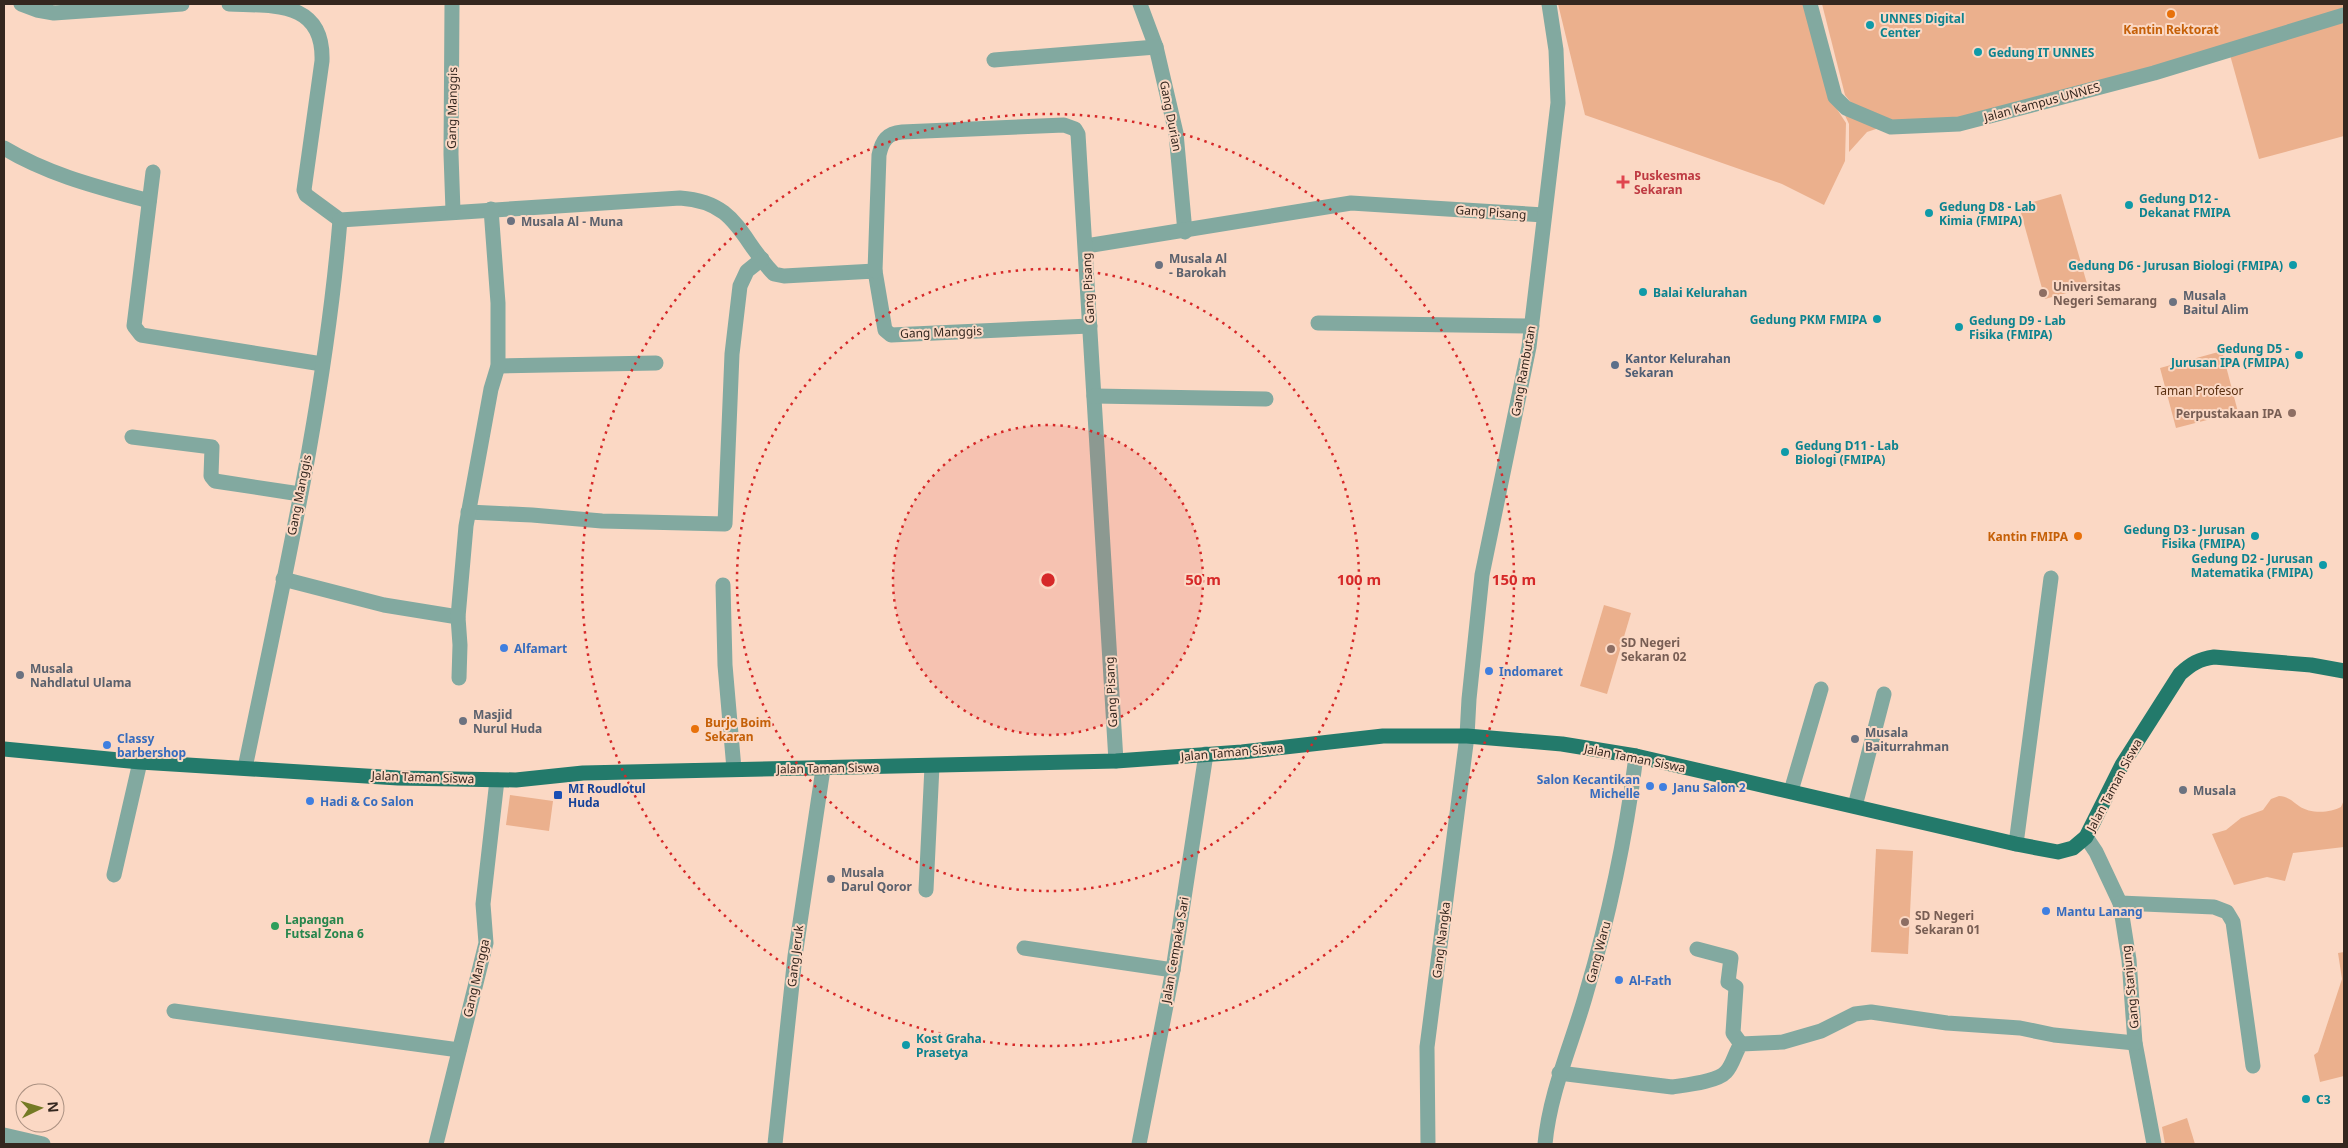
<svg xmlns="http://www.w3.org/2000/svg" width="2348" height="1148" font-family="'Noto Sans',sans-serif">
  <rect width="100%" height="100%" fill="#fbd8c4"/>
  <g fill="#ebb08d">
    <path d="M1558,4H1805L1831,100L1846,123L1845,161L1824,205L1782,184L1585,115Z"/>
    <path d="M1822,4H2344V10L2151,69L1957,118L1895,121L1852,104L1845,95Z"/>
    <path d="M2343,22L2344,136L2259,159L2230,55Z"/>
    <path d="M1842,109L1882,127L1867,132L1849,152V124Z"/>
    <path d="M2061,194L2088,287L2045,299L2019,206Z"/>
    <path d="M2222,351L2238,412L2176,428L2160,368Z"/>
    <path d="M1604,605L1631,613L1607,694L1580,686Z"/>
    <path d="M510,795L553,801L549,831L506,825Z"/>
    <path d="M2279,796C2289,797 2291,800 2299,806C2310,814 2330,813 2341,807L2344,800V847L2293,853L2285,881L2267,877L2234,885L2212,834L2226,830L2241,818L2263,810L2271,799Z"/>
    <path d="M1876,849L1913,851L1908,954L1871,952Z"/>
    <path d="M2344,952V1076L2320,1082L2314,1055L2318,1052L2342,979L2338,953Z"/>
    <path d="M2187,1118L2195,1144H2165L2162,1127Z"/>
  </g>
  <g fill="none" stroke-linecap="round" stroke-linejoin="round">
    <g stroke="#82a9a0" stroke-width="15">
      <path d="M21,4L37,10L54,13L182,4"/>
      <path d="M229,4C273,6 324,0 322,61L304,190L306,195L340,220L680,198C738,202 739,238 774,274L784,276L875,271L885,330L891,335L1090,326"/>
      <path d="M452,4L451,154L453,211"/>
      <path d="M1140,4L1156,47L1176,133L1185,232"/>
      <path d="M1810,4L1835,97L1846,108L1891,127L1959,124L2154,73L2344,15"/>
      <path d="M994,60L1156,47"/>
      <path d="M4,148C49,175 98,187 149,201"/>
      <path d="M153,172L134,326L141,335L322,364"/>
      <path d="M1086,246L1351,203L1544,215"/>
      <path d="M875,271L879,155C882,141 887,133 902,132L1064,125L1075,129L1078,134L1116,761"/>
      <path d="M1318,323L1532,326"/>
      <path d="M498,366L656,363"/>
      <path d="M1094,396L1266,399"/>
      <path d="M132,437L212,447L211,476L215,481L300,494"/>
      <path d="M468,512L532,515L602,521L725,524L732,354L740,286L747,271L762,259"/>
      <path d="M283,579L384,605L458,617"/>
      <path d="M723,585L725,665L734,769"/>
      <path d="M459,678L460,645L458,617L466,526L491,389L498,366V303L491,209"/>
      <path d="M245,768C282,587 325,404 340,220"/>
      <path d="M1791,791L1821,689"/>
      <path d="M1855,806L1884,694"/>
      <path d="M2086,837L2096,852L2120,903L2129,960L2135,1043L2154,1144"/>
      <path d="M2016,844L2051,578"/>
      <path d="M114,875L140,762"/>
      <path d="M926,890L932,766"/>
      <path d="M2120,903L2214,907L2227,912L2233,922L2253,1066"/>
      <path d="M1024,948L1173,970"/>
      <path d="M1697,949L1731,958L1728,982L1736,987L1733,1033L1741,1044"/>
      <path d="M174,1011L459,1050"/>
      <path d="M1559,1073L1672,1087C1685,1085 1717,1082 1726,1072C1733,1065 1735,1052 1741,1044L1783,1042L1821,1031L1855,1014L1871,1012L1947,1023L2020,1028L2054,1035L2135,1043"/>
      <path d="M4,1135L43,1144"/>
      <path d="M436,1144L486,943L483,904L497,780"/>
      <path d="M775,1144L795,956L823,769"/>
      <path d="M1139,1144L1173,970L1206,754"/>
      <path d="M1428,1144L1427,1047L1467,736L1469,699L1482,575L1529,347L1558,103L1556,50L1549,4"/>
      <path d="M1545,1144C1550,1091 1572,1044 1586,994C1609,916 1626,837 1636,756"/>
    </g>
    <path stroke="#237a6b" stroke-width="15" d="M4,749L140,762L398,778L516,780L583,773L1116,761L1242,752L1383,736H1467L1562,744L1636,756L2016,844L2058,852L2073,848L2086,837L2122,765L2180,674C2191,664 2199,659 2214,657L2311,665L2344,671"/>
  </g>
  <circle cx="1048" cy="580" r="155" fill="#d62828" fill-opacity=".12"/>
  <g fill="none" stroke="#d62828" stroke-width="2.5" stroke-dasharray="2.5 5">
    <circle cx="1048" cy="580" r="155"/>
    <circle cx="1048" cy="580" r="311"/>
    <circle cx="1048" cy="580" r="466"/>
  </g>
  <g fill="#e8710a" stroke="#fbd8c4" stroke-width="2">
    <circle cx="2171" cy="14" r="5"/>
    <circle cx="2078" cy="536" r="5"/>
    <circle cx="695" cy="729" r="5"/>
  </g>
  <g fill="#0f9aa8" stroke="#fbd8c4" stroke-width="2">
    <circle cx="1870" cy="25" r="5"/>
    <circle cx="1978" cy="52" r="5"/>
    <circle cx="2129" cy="205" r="5"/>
    <circle cx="1929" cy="213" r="5"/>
    <circle cx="2293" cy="265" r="5"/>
    <circle cx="1643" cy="292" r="5"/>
    <circle cx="1877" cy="319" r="5"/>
    <circle cx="1959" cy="327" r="5"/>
    <circle cx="2299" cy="355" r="5"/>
    <circle cx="1785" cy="452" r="5"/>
    <circle cx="2255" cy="536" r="5"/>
    <circle cx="2323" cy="565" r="5"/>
    <circle cx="906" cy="1045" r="5"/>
    <circle cx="2306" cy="1099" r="5"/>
  </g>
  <path fill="#e0444e" stroke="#fbd8c4" stroke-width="2" d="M1620.5 174.5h5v5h5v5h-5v5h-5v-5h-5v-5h5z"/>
  <g fill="#6b7280" stroke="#fbd8c4" stroke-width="2">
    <circle cx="511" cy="221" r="5"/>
    <circle cx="1159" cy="265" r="5"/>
    <circle cx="2173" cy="302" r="5"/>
    <circle cx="20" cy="675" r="5"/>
    <circle cx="463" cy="721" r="5"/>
    <circle cx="1855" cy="739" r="5"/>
    <circle cx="2183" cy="790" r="5"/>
    <circle cx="831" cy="879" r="5"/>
  </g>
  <g fill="#8d6e63" stroke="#fbd8c4" stroke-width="2">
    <circle cx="2043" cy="293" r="5"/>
    <circle cx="2292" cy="413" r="5"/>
    <circle cx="1611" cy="649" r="5"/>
    <circle cx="1905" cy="922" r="5"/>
  </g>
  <circle fill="#5c6f8a" stroke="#fbd8c4" stroke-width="2" cx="1615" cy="365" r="5"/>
  <g fill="#3f7fe0" stroke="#fbd8c4" stroke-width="2">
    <circle cx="504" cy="648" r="5"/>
    <circle cx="1489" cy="671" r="5"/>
    <circle cx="107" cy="745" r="5"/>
    <circle cx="1650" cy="786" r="5"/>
    <circle cx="1663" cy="787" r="5"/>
    <circle cx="310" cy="801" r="5"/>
    <circle cx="2046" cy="911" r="5"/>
    <circle cx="1619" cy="980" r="5"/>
  </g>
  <rect fill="#1a4fb4" stroke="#fbd8c4" stroke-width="2" x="553" y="790" width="10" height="10" rx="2.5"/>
  <circle fill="#2e9e5b" stroke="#fbd8c4" stroke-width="2" cx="275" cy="926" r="5"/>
  <g text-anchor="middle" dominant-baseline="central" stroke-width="4" stroke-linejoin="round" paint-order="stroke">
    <g font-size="12" font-weight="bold" fill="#0d838f" stroke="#fbd8c4" text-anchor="start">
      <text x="1880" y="18">UNNES Digital<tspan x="1880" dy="14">Center</tspan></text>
      <text x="1988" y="52">Gedung IT UNNES</text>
      <text x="2139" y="198">Gedung D12 -<tspan x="2139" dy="14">Dekanat FMIPA</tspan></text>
      <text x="1939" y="206">Gedung D8 - Lab<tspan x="1939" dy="14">Kimia (FMIPA)</tspan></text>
      <text x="2283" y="265" text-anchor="end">Gedung D6 - Jurusan Biologi (FMIPA)</text>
      <text x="1653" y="292">Balai Kelurahan</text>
      <text x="1867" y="319" text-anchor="end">Gedung PKM FMIPA</text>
      <text x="1969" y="320">Gedung D9 - Lab<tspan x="1969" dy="14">Fisika (FMIPA)</tspan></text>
      <text x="2289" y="348" text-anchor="end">Gedung D5 -<tspan x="2289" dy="14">Jurusan IPA (FMIPA)</tspan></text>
      <text x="1795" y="445">Gedung D11 - Lab<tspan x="1795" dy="14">Biologi (FMIPA)</tspan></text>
      <text x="2245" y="529" text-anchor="end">Gedung D3 - Jurusan<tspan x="2245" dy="14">Fisika (FMIPA)</tspan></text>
      <text x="2313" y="558" text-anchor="end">Gedung D2 - Jurusan<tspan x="2313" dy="14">Matematika (FMIPA)</tspan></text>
      <text x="916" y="1038">Kost Graha<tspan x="916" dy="14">Prasetya</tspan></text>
      <text x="2316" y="1099">C3</text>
    </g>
    <g font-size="12" font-weight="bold" fill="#c56008" stroke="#fbd8c4">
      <text x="2171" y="29">Kantin Rektorat</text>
      <text x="2068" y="536" text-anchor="end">Kantin FMIPA</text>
      <text x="705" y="722" text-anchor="start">Burjo Boim<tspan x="705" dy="14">Sekaran</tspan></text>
    </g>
    <g font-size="12" fill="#34271f" stroke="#fbd8c4">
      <text transform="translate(2042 102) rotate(-15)">Jalan Kampus UNNES</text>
      <text transform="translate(452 108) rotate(-89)">Gang Manggis</text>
      <text transform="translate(1171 116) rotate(79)">Gang Durian</text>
      <text transform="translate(1491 212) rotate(4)">Gang Pisang</text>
      <text transform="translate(1088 288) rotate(-93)">Gang Pisang</text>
      <text transform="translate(941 332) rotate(-2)">Gang Manggis</text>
      <text transform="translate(1523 371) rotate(-80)">Gang Rambutan</text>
      <text transform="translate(299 495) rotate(-79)">Gang Manggis</text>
      <text transform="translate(1111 692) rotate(-93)">Gang Pisang</text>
      <text transform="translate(1232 752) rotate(-5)">Jalan Taman Siswa</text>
      <text transform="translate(1635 758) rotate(11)">Jalan Taman Siswa</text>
      <text transform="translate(828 768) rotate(-1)">Jalan Taman Siswa</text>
      <text transform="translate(423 777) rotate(2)">Jalan Taman Siswa</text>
      <text transform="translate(2114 785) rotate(-62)">Jalan Taman Siswa</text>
      <text transform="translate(1441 940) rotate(-83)">Gang Nangka</text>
      <text transform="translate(1175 950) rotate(-80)">Jalan Cempaka Sari</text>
      <text transform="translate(1598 952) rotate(-75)">Gang Waru</text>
      <text transform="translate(795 956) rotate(-83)">Gang Jeruk</text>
      <text transform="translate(476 978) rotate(-77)">Gang Mangga</text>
      <text transform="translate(2130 987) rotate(-96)">Gang Stanjung</text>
    </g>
    <g font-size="12" font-weight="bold" fill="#be3a42" stroke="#fbd8c4" text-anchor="start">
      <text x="1634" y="175">Puskesmas<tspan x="1634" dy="14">Sekaran</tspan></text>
    </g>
    <g font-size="12" font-weight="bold" fill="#5b616d" stroke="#fbd8c4" text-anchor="start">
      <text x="521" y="221">Musala Al - Muna</text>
      <text x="1169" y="258">Musala Al<tspan x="1169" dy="14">- Barokah</tspan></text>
      <text x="2183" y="295">Musala<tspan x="2183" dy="14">Baitul Alim</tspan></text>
      <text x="30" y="668">Musala<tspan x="30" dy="14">Nahdlatul Ulama</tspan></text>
      <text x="473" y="714">Masjid<tspan x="473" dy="14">Nurul Huda</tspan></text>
      <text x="1865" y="732">Musala<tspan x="1865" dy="14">Baiturrahman</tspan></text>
      <text x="2193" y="790">Musala</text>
      <text x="841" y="872">Musala<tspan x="841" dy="14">Darul Qoror</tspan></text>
    </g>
    <g font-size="12" font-weight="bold" fill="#785e54" stroke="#fbd8c4" text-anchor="start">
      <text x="2053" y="286">Universitas<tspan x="2053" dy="14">Negeri Semarang</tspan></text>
      <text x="2282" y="413" text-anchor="end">Perpustakaan IPA</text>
      <text x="1621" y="642">SD Negeri<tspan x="1621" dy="14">Sekaran 02</tspan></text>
      <text x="1915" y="915">SD Negeri<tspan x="1915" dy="14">Sekaran 01</tspan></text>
    </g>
    <g font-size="12" font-weight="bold" fill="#4e5e75" stroke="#fbd8c4" text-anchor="start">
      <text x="1625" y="358">Kantor Kelurahan<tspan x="1625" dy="14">Sekaran</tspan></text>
    </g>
    <g font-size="12" fill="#5d3112" stroke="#fbd8c4">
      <text x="2199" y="390">Taman Profesor</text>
    </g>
    <g font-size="12" font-weight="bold" fill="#366cbe" stroke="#fbd8c4" text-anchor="start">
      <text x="514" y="648">Alfamart</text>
      <text x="1499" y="671">Indomaret</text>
      <text x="117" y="738">Classy<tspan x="117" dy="14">barbershop</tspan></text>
      <text x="1640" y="779" text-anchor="end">Salon Kecantikan<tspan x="1640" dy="14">Michelle</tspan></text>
      <text x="1673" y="787">Janu Salon 2</text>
      <text x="320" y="801">Hadi &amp; Co Salon</text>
      <text x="2056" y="911">Mantu Lanang</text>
      <text x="1629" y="980">Al-Fath</text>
    </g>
    <g font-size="12" font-weight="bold" fill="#164399" stroke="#fbd8c4" text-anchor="start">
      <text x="568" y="788">MI Roudlotul<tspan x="568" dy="14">Huda</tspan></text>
    </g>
    <g font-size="12" font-weight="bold" fill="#27864d" stroke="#fbd8c4" text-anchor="start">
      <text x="285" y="919">Lapangan<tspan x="285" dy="14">Futsal Zona 6</tspan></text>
    </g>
  </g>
  <circle cx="1048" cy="580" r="8" fill="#d62828" stroke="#fbd8c4" stroke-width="2.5"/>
  <g font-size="15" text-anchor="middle" font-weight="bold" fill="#d62828" stroke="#fbd8c4" stroke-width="4" stroke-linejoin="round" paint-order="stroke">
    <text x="1203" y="585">50 m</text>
    <text x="1359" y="585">100 m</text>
    <text x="1514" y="585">150 m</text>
  </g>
  <rect width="2348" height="1148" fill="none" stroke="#34271f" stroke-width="10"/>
  <g transform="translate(40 1108) rotate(85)"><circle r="24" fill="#fbd8c4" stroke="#ab9182"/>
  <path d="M0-4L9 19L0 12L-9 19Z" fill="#747a24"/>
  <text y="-8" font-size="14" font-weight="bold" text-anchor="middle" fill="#34271f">N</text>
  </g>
</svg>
